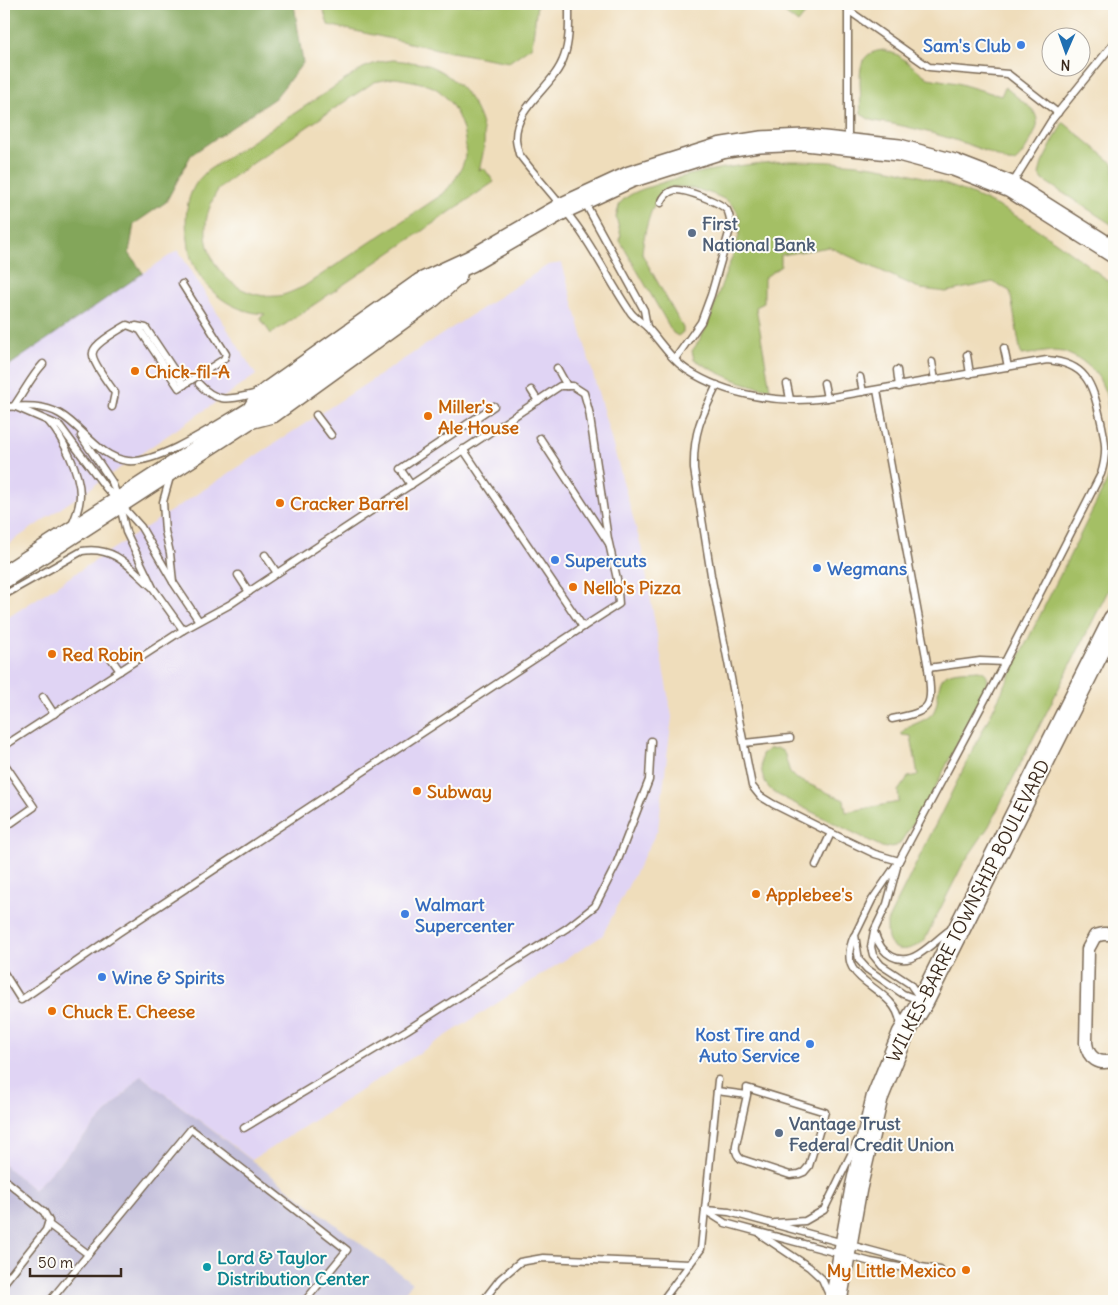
<svg xmlns="http://www.w3.org/2000/svg" width="1118" height="1305" font-family="Delius,sans-serif">
  <rect width="100%" height="100%" fill="#fdfcf7"/>
  <filter id="ink" filterUnits="userSpaceOnUse"><feTurbulence type="fractalNoise" baseFrequency=".02" numOctaves="2"/><feDisplacementMap in="SourceGraphic" scale="10" xChannelSelector="R" yChannelSelector="G"/><feConvolveMatrix kernelMatrix="1 2 1 2 8 2 1 2 1" color-interpolation-filters="sRGB"/></filter>
  <filter id="wash" filterUnits="userSpaceOnUse"><feTurbulence type="fractalNoise" baseFrequency=".0096" numOctaves="4" result="noise"/><feDisplacementMap in="SourceGraphic" scale="20" xChannelSelector="R" yChannelSelector="G"/><feGaussianBlur stdDeviation="1.12" result="paint"/><feColorMatrix in="noise" values="0 0 0 0 0 0 0 0 0 0 0 0 0 0 0 0 0 1.4 0 .05"/><feComposite in="paint" operator="in"/></filter>
  <g filter="url(#wash)">
    <rect width="100%" height="100%" fill="#efddbb"/>
    <g fill="#e0d4f4">
      <path d="M178,250L256,375L4,547V365Z"/>
      <path d="M562,263L641,546L672,717L658,829L602,936L252,1160L141,1076L34,1190L4,1165V620L548,265Z"/>
    </g>
    <path fill="#c4c0db" d="M141,1076L412,1283L398,1301H4V1165L34,1190Z"/>
    <g fill="#a4bf65" stroke="#707442" fill-rule="evenodd">
      <path d="M322,4H537L532,46L509,62L446,51L328,25Z"/>
      <path d="M773,4H813L798,23Z"/>
      <path d="M884,50L898,55L928,78L957,83L1001,96L1005,87L1033,110C1036,115 1038,120 1037,126C1036,133 1022,157 1016,161C1013,163 1011,162 1008,162C978,145 928,131 893,124C882,122 868,122 861,113C860,104 861,94 860,84C860,65 861,52 884,50Z"/>
      <path d="M393,60C403,61 413,62 424,64C455,73 480,104 484,135C485,147 482,159 479,170L484,168L494,182L271,334L260,318L265,314C232,312 205,292 192,261C189,253 189,243 187,234C185,218 186,200 195,185C198,180 203,175 207,171L363,68L379,62ZM395,78C408,80 421,82 433,87C455,98 471,138 464,161C460,174 452,184 443,194L303,287C295,290 286,295 278,296C237,300 203,265 206,225C206,215 211,204 215,195C218,188 228,182 234,176L374,82Z"/>
      <path d="M1063,122L1114,164V226L1043,180L1039,174L1042,163Z"/>
      <path d="M788,161C818,161 849,162 879,167C927,175 979,194 1021,219C1054,239 1084,262 1114,285V579L989,826L963,864L924,941C914,949 894,956 888,939C887,934 887,927 887,922L1107,481L1113,458V443L1106,394L1099,378L1093,370L1081,360L1064,352L1053,351L1021,355L1010,291L993,282L946,292L921,289L829,247L781,255V266L764,278V303L756,307L770,389C742,385 718,374 694,359L692,351C697,344 702,336 706,328C712,316 715,302 720,289C725,273 742,238 740,223C740,216 736,208 730,203C719,194 678,181 665,190C651,200 643,237 642,254L683,328V332L678,336L673,333L619,239L621,236L616,217L620,203C630,192 644,189 658,184C700,170 743,164 788,161Z"/>
      <path d="M978,670C986,671 989,676 987,684L931,796L900,843L896,846L886,848L882,847L776,794C763,786 759,768 762,754L769,749L777,748L784,752L790,773L795,778L844,800L846,812L899,802L898,791L908,777L918,775L911,736L902,735V732C911,723 923,723 932,714C942,702 933,679 950,673C959,670 969,671 978,670Z"/>
    </g>
    <path fill="#83a65a" stroke="#5f683c" d="M4,4H294L303,63L275,98L191,155L166,202L134,224L129,253L143,273L4,369Z"/>
  </g>
  <g filter="url(#ink)">
    <g fill="none" stroke-linecap="round" stroke-linejoin="round">
      <defs>
        <g id="service">
          <path d="M569,4C569,21 570,41 564,57C554,87 515,106 516,139C516,144 518,149 519,154C539,181 563,205 581,232C599,258 613,287 631,313C636,319 643,323 648,328C661,343 671,359 687,370C727,396 780,404 827,398L1047,360C1086,363 1092,383 1100,417C1105,439 1108,452 1101,474L994,683L899,861L872,900L855,935L859,960L867,969L903,994L919,1000"/>
          <path d="M848,10L929,67L1008,74L1058,113"/>
          <path d="M848,141V10L853,4"/>
          <path d="M1012,184L1051,121L1114,43"/>
          <path d="M584,201L644,310L647,327"/>
          <path d="M661,203C664,196 667,192 675,190C685,189 720,202 727,210C730,215 730,220 731,226L711,295L701,322L675,359"/>
          <path d="M136,326L146,328L184,385"/>
          <path d="M1004,348L1008,367"/>
          <path d="M967,355L970,374"/>
          <path d="M932,362L935,380"/>
          <path d="M557,368L567,386"/>
          <path d="M897,370L899,387"/>
          <path d="M860,377L863,392"/>
          <path d="M824,383L827,398"/>
          <path d="M199,384C219,406 233,398 259,393"/>
          <path d="M787,384L790,399"/>
          <path d="M717,385C701,417 693,433 694,469L711,575L752,786L760,796L773,804L831,833L875,854L899,861"/>
          <path d="M531,390L538,401"/>
          <path d="M877,390L928,668L980,661L1005,662"/>
          <path d="M14,406C24,392 31,377 43,364"/>
          <path d="M4,407C22,406 43,404 60,414C83,427 99,458 128,461C160,464 220,422 248,406"/>
          <path d="M16,407L60,426L106,488L141,527L173,582"/>
          <path d="M112,407L115,393C110,385 90,360 93,352C95,343 119,330 127,325L140,330L179,388L224,359L226,354L182,284"/>
          <path d="M316,415L331,435"/>
          <path d="M49,422C63,438 80,473 80,495C80,505 76,516 72,525"/>
          <path d="M81,436L112,482L119,501L126,532L153,588L183,630"/>
          <path d="M540,438L608,542"/>
          <path d="M463,449L583,627"/>
          <path d="M400,469L494,406"/>
          <path d="M403,473L411,485"/>
          <path d="M170,477L163,502L164,517L165,531L170,553L173,582L199,621"/>
          <path d="M265,555L277,573"/>
          <path d="M238,575L249,592"/>
          <path d="M4,595L82,551C114,546 129,566 151,586"/>
          <path d="M108,654L120,671"/>
          <path d="M43,697L54,714"/>
          <path d="M892,719C932,711 933,708 928,668"/>
          <path d="M744,743L790,738"/>
          <path d="M4,746L183,630L229,605L560,386H573L584,393L589,411L608,539L617,579L619,604L583,627L118,933L21,1000L4,973"/>
          <path d="M4,763L34,807L4,828"/>
          <path d="M816,865L831,833"/>
          <path d="M897,867L887,904L874,931L871,947L873,955L881,965L910,984L920,998"/>
          <path d="M875,934C881,954 899,967 919,954C930,947 940,937 950,930"/>
          <path d="M854,936C837,975 870,980 890,1002C897,1009 900,1018 901,1027"/>
          <path d="M717,1091L747,1095V1088L825,1112L809,1166L804,1172L799,1174L790,1175L741,1159C736,1155 735,1151 736,1145L747,1095"/>
          <path d="M244,1128L407,1030L567,928L595,906L616,865L649,780L651,741"/>
          <path d="M4,1179L44,1212L49,1221L46,1230L4,1283"/>
          <path d="M705,1210L729,1212L906,1260L921,1267L940,1270"/>
          <path d="M706,1211L725,1223L871,1262L899,1267H919"/>
          <path d="M775,1223L805,1221L824,1210L858,1140"/>
          <path d="M48,1224L88,1254"/>
          <path d="M761,1235L809,1267L822,1279L830,1297"/>
          <path d="M50,1301L191,1129L347,1250L305,1301"/>
          <path d="M483,1301L500,1279L520,1262L543,1258L690,1264"/>
          <path d="M662,1301L701,1249L718,1080"/>
        </g>
        <path id="minor" d="M1114,934H1103L1095,936L1088,949L1086,1043C1088,1058 1099,1066 1114,1060"/>
        <g id="primary">
          <path d="M249,418L260,399L270,391L421,284L471,261L563,208L630,177L722,148L760,142L805,140L899,150L954,165L1011,187L1114,252"/>
          <path d="M4,577L249,418L272,412L431,297L456,275"/>
          <path d="M836,1301L856,1188L877,1098L903,1034L923,1001L1114,620"/>
        </g>
      </defs>
      <use href="#service" stroke="#7a6955" stroke-width="9"/>
      <use href="#minor" stroke="#7a6955" stroke-width="15"/>
      <use href="#primary" stroke="#7a6955" stroke-width="24"/>
      <use href="#service" stroke="#fff" stroke-width="6"/>
      <use href="#minor" stroke="#fff" stroke-width="12"/>
      <use href="#primary" stroke="#fff" stroke-width="21"/>
    </g>
  </g>
  <g fill="#3f7fe0" stroke="#fdfcf7" stroke-width="2">
    <circle cx="1021" cy="45" r="5"/>
    <circle cx="555" cy="560" r="5"/>
    <circle cx="817" cy="568" r="5"/>
    <circle cx="405" cy="914" r="5"/>
    <circle cx="102" cy="977" r="5"/>
    <circle cx="810" cy="1044" r="5"/>
  </g>
  <g fill="#5c6f8a" stroke="#fdfcf7" stroke-width="2">
    <circle cx="692" cy="233" r="5"/>
    <circle cx="779" cy="1133" r="5"/>
  </g>
  <g fill="#e8710a" stroke="#fdfcf7" stroke-width="2">
    <circle cx="135" cy="371" r="5"/>
    <circle cx="428" cy="416" r="5"/>
    <circle cx="280" cy="503" r="5"/>
    <circle cx="573" cy="587" r="5"/>
    <circle cx="52" cy="654" r="5"/>
    <circle cx="417" cy="791" r="5"/>
    <circle cx="756" cy="894" r="5"/>
    <circle cx="52" cy="1011" r="5"/>
    <circle cx="966" cy="1270" r="5"/>
  </g>
  <circle fill="#0f9aa8" stroke="#fdfcf7" stroke-width="2" cx="207" cy="1267" r="5"/>
  <g text-anchor="middle" dominant-baseline="central" stroke-width="4" stroke-linejoin="round" paint-order="stroke">
    <g font-size="18" font-weight="bold" fill="#366cbe" stroke="#fdfcf7" text-anchor="start">
      <text x="1011" y="45" text-anchor="end">Sam's Club</text>
      <text x="565" y="560">Supercuts</text>
      <text x="827" y="568">Wegmans</text>
      <text x="415" y="904">Walmart<tspan x="415" dy="21">Supercenter</tspan></text>
      <text x="112" y="977">Wine &amp; Spirits</text>
      <text x="800" y="1034" text-anchor="end">Kost Tire and<tspan x="800" dy="21">Auto Service</tspan></text>
    </g>
    <g font-size="18" font-weight="bold" fill="#4e5e75" stroke="#fdfcf7" text-anchor="start">
      <text x="702" y="223">First<tspan x="702" dy="21">National Bank</tspan></text>
      <text x="789" y="1123">Vantage Trust<tspan x="789" dy="21">Federal Credit Union</tspan></text>
    </g>
    <g font-size="18" font-weight="bold" fill="#c56008" stroke="#fdfcf7" text-anchor="start">
      <text x="145" y="371">Chick-fil-A</text>
      <text x="438" y="406">Miller's<tspan x="438" dy="21">Ale House</tspan></text>
      <text x="290" y="503">Cracker Barrel</text>
      <text x="583" y="587">Nello's Pizza</text>
      <text x="62" y="654">Red Robin</text>
      <text x="427" y="791">Subway</text>
      <text x="766" y="894">Applebee's</text>
      <text x="62" y="1011">Chuck E. Cheese</text>
      <text x="956" y="1270" text-anchor="end">My Little Mexico</text>
    </g>
    <g font-size="18" fill="#3b2a1e" stroke="#fdfcf7">
      <text transform="translate(968 911) rotate(-63)">WILKES-BARRE TOWNSHIP BOULEVARD</text>
    </g>
    <g font-size="18" font-weight="bold" fill="#0d838f" stroke="#fdfcf7" text-anchor="start">
      <text x="217" y="1257">Lord &amp; Taylor<tspan x="217" dy="21">Distribution Center</tspan></text>
    </g>
  </g>
  <rect width="1118" height="1305" fill="none" stroke="#fdfcf7" stroke-width="20"/>
  <g transform="translate(1066 52) rotate(182)"><circle r="24" fill="#fdfcf7" stroke="#afa8a0"/>
  <path d="M0-4L9 19L0 12L-9 19Z" fill="#1f6fb2"/>
  <text y="-8" font-size="14" font-weight="bold" text-anchor="middle" fill="#3b2a1e">N</text>
  </g>
  <path d="M30 1268v8h91v-8" fill="none" stroke="#3b2a1e" stroke-width="2.5"/>
  <text x="38" y="1268" font-size="15" fill="#3b2a1e" stroke="#fdfcf7" stroke-width="4" paint-order="stroke">50 m</text>
</svg>
